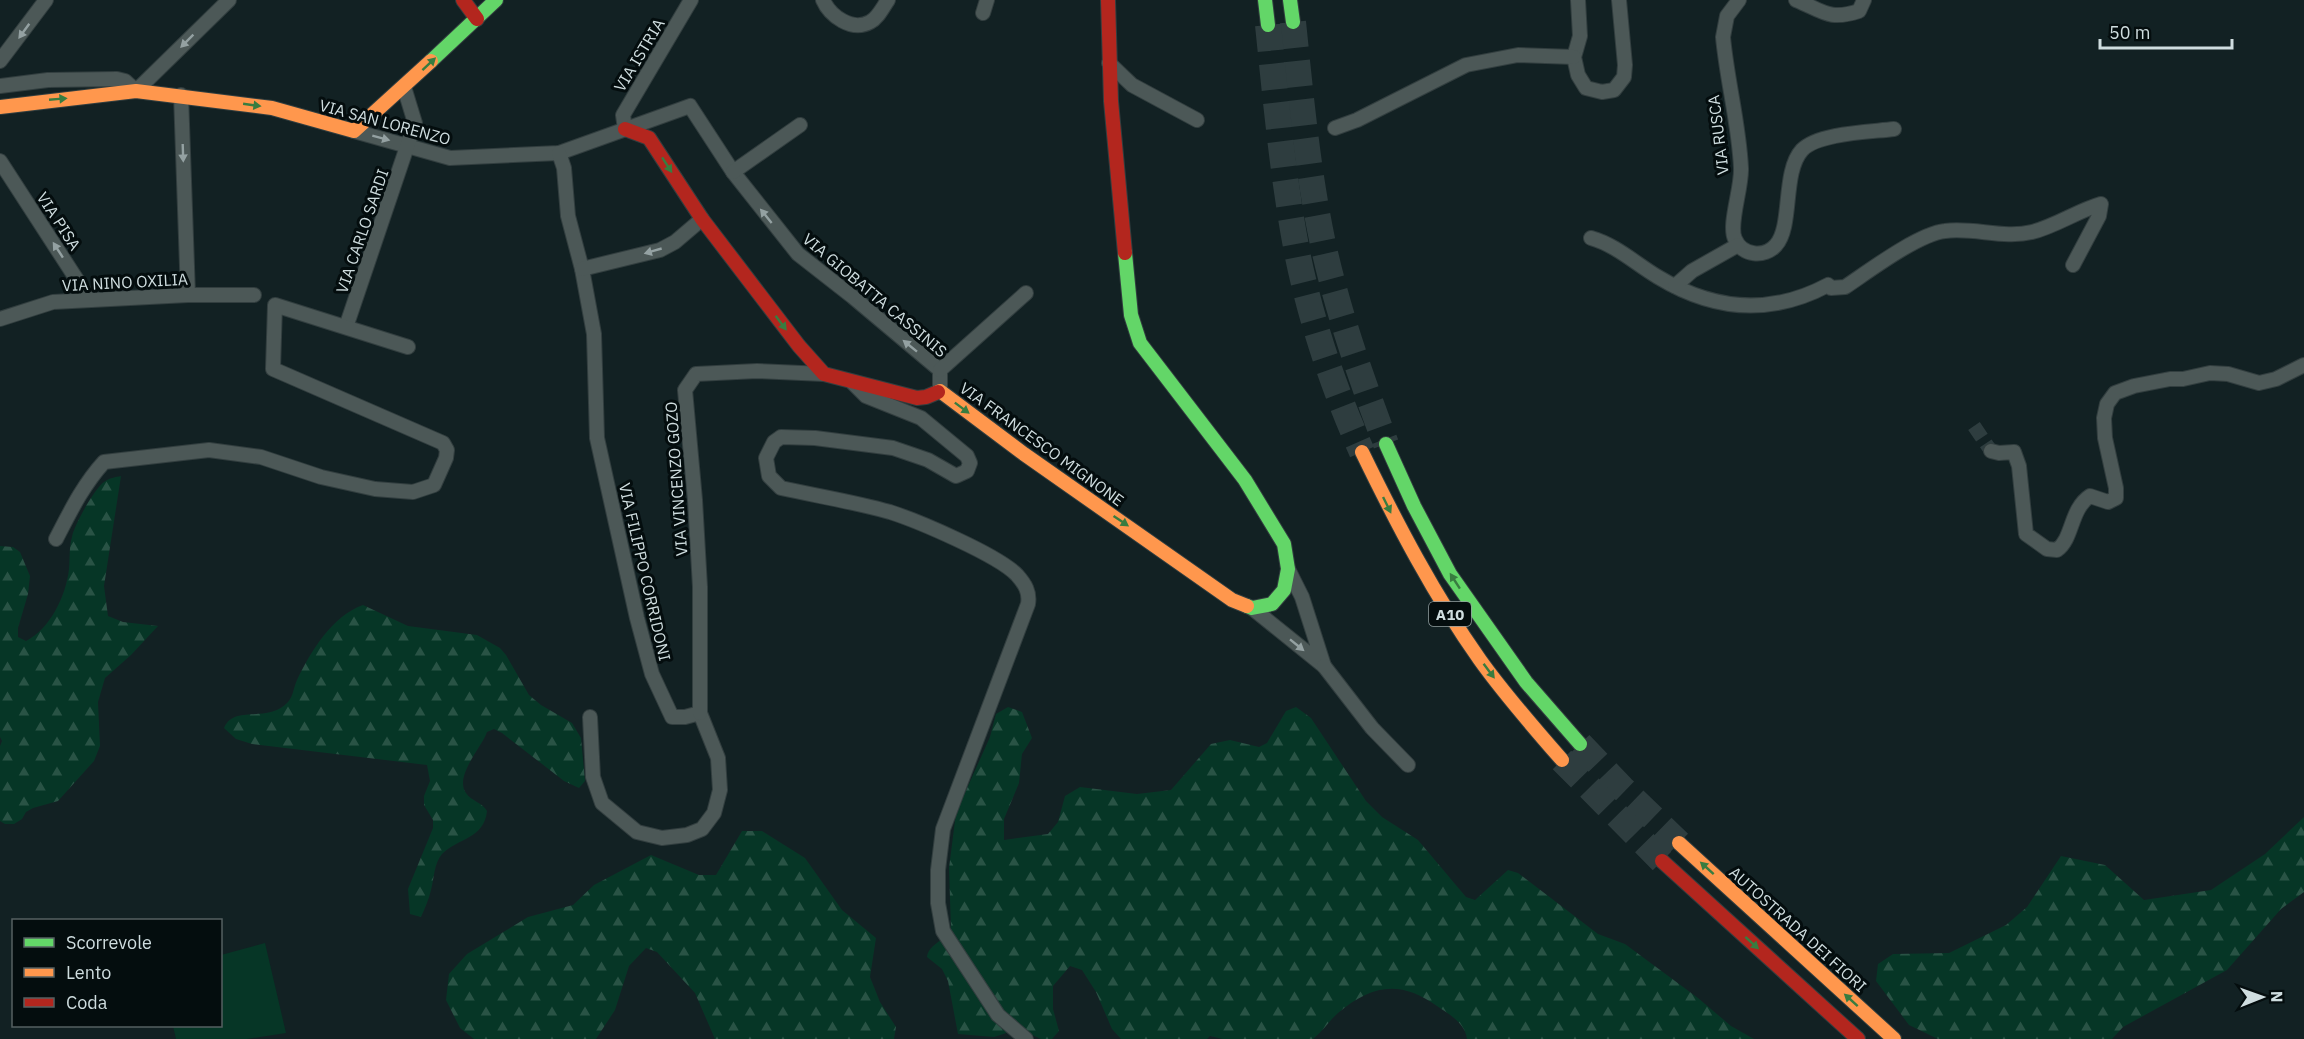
<svg xmlns="http://www.w3.org/2000/svg" width="2304" height="1039" font-family="'IBM Plex Sans',sans-serif">
  <defs>
    <pattern id="forest-firs" width="22" height="20" patternUnits="userSpaceOnUse" patternTransform="scale(1.5)"><rect width="22" height="20" fill="#063626"/><path d="M5 1l3.5 6h-7zM16 11l3.5 6h-7z" fill="#295345"/></pattern>
  </defs>
  <rect width="100%" height="100%" fill="#122123"/>
  <path fill="#063626" d="M265,943L286,1033L247,1039H176L173,1026H220L221,955Z"/>
  <g fill="url(#forest-firs)">
    <path d="M121,476L104,586L108,616L123,622L158,626L131,655L105,678L98,702L100,746L94,761L58,801L33,808L26,812L22,819L14,824H5L0,821V746L2,741L0,737V546L13,547L20,552L30,576L28,594L18,628V637L26,641C50,629 66,596 69,569C70,559 69,547 72,537C74,525 95,488 104,482C109,478 116,477 121,476Z"/>
    <path d="M363,605L408,626L477,635L500,648L506,655L529,695L541,705L572,723L581,738L585,781L579,788L564,781L502,733L494,729L487,732C482,747 454,776 466,793C471,801 482,802 487,811C484,839 458,838 442,854C434,863 434,879 431,890C429,899 425,908 421,917L410,914L408,889L433,828V820L424,805V796L430,781L427,765L252,744L236,739L224,728C234,704 268,724 288,702C293,697 294,686 297,680C311,651 332,616 363,605Z"/>
    <path d="M1008,707L1022,712L1032,738L1022,754L1019,783L1004,819V840L1048,834L1058,822L1065,796L1080,787L1137,794L1171,790L1211,744L1230,740L1259,747L1267,743L1286,711L1296,707L1311,718L1366,801L1382,817L1418,840L1466,897L1475,900L1508,870L1518,873L1598,934L1625,944L1698,998L1731,1026L1754,1039H1467C1465,1023 1450,1015 1437,1006C1401,980 1372,984 1338,1013C1329,1021 1323,1031 1313,1039H1223L1210,1036L1207,1039H1121L1112,1029L1096,992L1082,970L1070,966L1053,986V1009L1059,1031L1052,1039H1041L1019,1029L994,1037L958,1034L948,981L942,969L927,957C929,943 946,941 951,929L949,868L956,813L990,737L996,714Z"/>
    <path d="M2304,817V892L2281,909L2227,970L2123,1027L2112,1039H1938L1909,1025L1876,981L1878,964L1893,954L1949,953L2006,925L2027,907L2061,856L2105,865L2144,900L2211,890L2265,854Z"/>
    <path d="M742,831H762L805,858L842,910L876,938L870,977L880,1002L896,1027L894,1039H715L695,993L657,952L646,948L629,966L615,1010L596,1039H474L460,1028L446,1000L449,974L467,954L528,917L573,905L594,885L651,855L699,875H716Z"/>
  </g>
  <g fill="none" stroke-linecap="round" stroke-linejoin="round">
    <path stroke="#2e3d3f" stroke-width="14" stroke-dasharray="14 7" stroke-linecap="butt" d="M1974,426L1991,451"/>
    <g stroke="#2e3d3f" stroke-width="26" stroke-dasharray="26 13" stroke-linecap="butt">
      <path d="M1293,22C1301,99 1308,177 1325,253C1340,318 1362,381 1386,444"/>
      <path d="M1268,25C1276,102 1283,180 1298,257C1312,324 1334,389 1362,452"/>
      <path d="M1580,744L1622,788L1679,843"/>
      <path d="M1562,760L1662,861"/>
    </g>
    <defs>
      <g id="street">
        <path d="M823,0C830,16 852,32 870,22C878,18 883,7 888,0"/>
        <path d="M1578,0L1580,36L1574,57L1578,75L1586,88L1602,92L1614,90L1624,77L1625,65L1619,0"/>
        <path d="M1739,0L1727,16L1723,37C1727,81 1739,124 1741,168C1742,188 1728,225 1735,239C1742,256 1765,258 1776,245C1793,226 1782,172 1802,150C1818,133 1870,132 1894,129"/>
        <path d="M1796,0C1823,11 1829,21 1859,11L1864,0"/>
        <path d="M983,13L987,0"/>
        <path d="M0,61L46,0"/>
        <path d="M1109,63L1132,85L1197,120"/>
        <path d="M0,86L48,80L117,79L125,81L136,91L229,0"/>
        <path d="M181,95L188,295"/>
        <path d="M1335,128L1357,120L1466,65L1518,55L1574,57"/>
        <path d="M625,129L623,115L691,0"/>
        <path d="M354,131L450,158L559,153L690,106L733,172L798,254L853,297L940,370V391"/>
        <path d="M559,153L564,168L568,216L582,269L594,334L597,438L637,618L652,674L672,717H685L700,713L718,758L720,790L714,813L702,829L687,835L662,838L637,832L602,803L593,777L590,717"/>
        <path d="M0,161L90,300"/>
        <path d="M733,172L800,125"/>
        <path d="M1591,238C1616,245 1636,264 1658,277C1714,311 1770,316 1828,285L1831,288L1845,287C1869,271 1918,234 1945,231C1973,227 2004,239 2032,232C2056,226 2077,211 2101,204L2099,216L2073,265"/>
        <path d="M582,269L660,250L675,242L702,219"/>
        <path d="M1675,286L1692,271L1738,245"/>
        <path d="M0,319L53,302L188,295H254"/>
        <path d="M346,327L415,123L404,87"/>
        <path d="M940,370L1026,293"/>
        <path d="M852,382L866,396L921,418L967,456L970,463L967,471L956,476L928,460L893,448L815,438L781,437L774,442L766,458L769,476L781,488C817,496 855,502 890,512C918,521 998,555 1017,575C1025,584 1030,592 1028,604L943,829L938,870V903L943,931L998,1015L1026,1039"/>
        <path d="M1991,451L1999,453L2014,452L2019,466L2026,534L2047,549L2057,550C2073,539 2070,509 2090,496L2108,502L2116,498V488L2105,438L2104,418L2107,404L2115,393L2134,386L2170,379H2183L2210,373L2228,374L2259,383L2276,379L2304,365"/>
        <path d="M56,539C70,512 83,485 104,462L209,450L261,457L321,477L375,489L413,492L434,485L446,458L447,450L443,443L273,369L275,305L408,347"/>
        <path d="M1252,608L1324,666L1302,597L1288,569"/>
        <path d="M1324,666L1372,728L1408,765"/>
        <path d="M700,713V587L695,500L685,390L696,374L757,371L824,374"/>
      </g>
      <g id="fast">
        <path d="M1265,0L1268,25"/>
        <path d="M1290,0L1293,22"/>
        <path d="M431,61L496,0"/>
        <path d="M1125,253L1131,315L1140,343L1245,480L1284,544L1288,569L1284,590L1272,604L1252,608L1247,606"/>
        <path d="M1386,444L1414,506L1450,574L1526,682L1580,744"/>
      </g>
      <g id="slow">
        <path d="M0,107L136,91L272,108L354,131L431,61"/>
        <path d="M938,392L940,391L1024,454L1232,600L1247,606"/>
        <path d="M1362,452C1397,524 1434,595 1480,660C1505,695 1534,728 1562,760"/>
        <path d="M1679,843L1894,1039"/>
      </g>
      <g id="jam">
        <path d="M463,0L477,19"/>
        <path d="M1108,0L1111,101L1125,253"/>
        <path d="M625,129L649,138L702,219L799,346L824,374L917,398L926,397L938,392"/>
        <path d="M1662,861L1858,1039"/>
      </g>
    </defs>
    <use href="#street" stroke="#323e3f" stroke-width="16"/>
    <use href="#fast" stroke="#323e3f" stroke-width="16"/>
    <use href="#slow" stroke="#323e3f" stroke-width="16"/>
    <use href="#jam" stroke="#323e3f" stroke-width="16"/>
    <use href="#street" stroke="#4c5857" stroke-width="14"/>
    <use href="#fast" stroke="#63d668" stroke-width="14"/>
    <use href="#slow" stroke="#ff974d" stroke-width="14"/>
    <use href="#jam" stroke="#b3261e" stroke-width="14"/>
  </g>
  <defs><path id="oneway-solid" d="M-6-.8H1V-3.2L6.5 0L1 3.2V.8H-6Z" transform="scale(1.5)"/></defs>
  <g fill="#94a1a2">
    <use href="#oneway-solid" transform="translate(24 31) rotate(126)"/>
    <use href="#oneway-solid" transform="translate(187 41) rotate(135)"/>
    <use href="#oneway-solid" transform="translate(381 138) rotate(15)"/>
    <use href="#oneway-solid" transform="translate(183 153) rotate(88)"/>
    <use href="#oneway-solid" transform="translate(766 216) rotate(-129)"/>
    <use href="#oneway-solid" transform="translate(58 250) rotate(-123)"/>
    <use href="#oneway-solid" transform="translate(653 251) rotate(164)"/>
    <use href="#oneway-solid" transform="translate(910 346) rotate(-141)"/>
    <use href="#oneway-solid" transform="translate(1297 645) rotate(39)"/>
  </g>
  <g fill="#387c40">
    <use href="#oneway-solid" transform="translate(429 64) rotate(-43)"/>
    <use href="#oneway-solid" transform="translate(58 99) rotate(-5)"/>
    <use href="#oneway-solid" transform="translate(252 105) rotate(8)"/>
    <use href="#oneway-solid" transform="translate(667 165) rotate(57)"/>
    <use href="#oneway-solid" transform="translate(781 323) rotate(53)"/>
    <use href="#oneway-solid" transform="translate(962 408) rotate(37)"/>
    <use href="#oneway-solid" transform="translate(1387 505) rotate(64)"/>
    <use href="#oneway-solid" transform="translate(1121 521) rotate(34)"/>
    <use href="#oneway-solid" transform="translate(1455 581) rotate(-123)"/>
    <use href="#oneway-solid" transform="translate(1489 671) rotate(53)"/>
    <use href="#oneway-solid" transform="translate(1707 868) rotate(-138)"/>
    <use href="#oneway-solid" transform="translate(1752 943) rotate(42)"/>
    <use href="#oneway-solid" transform="translate(1851 1000) rotate(-138)"/>
  </g>
  <g text-anchor="middle" dominant-baseline="central" stroke-width="6" stroke-linejoin="round" paint-order="stroke">
    <rect fill="#040d0e" stroke="#929fa0" stroke-width="1.5" x="1429" y="602" width="42" height="24" rx="4.5"/>
    <g font-size="15" font-weight="bold" fill="#cfdddf">
      <text x="1450" y="614">A10</text>
    </g>
    <g font-size="16" fill="#cfdddf" stroke="#040d0e">
      <text transform="translate(639 55) rotate(-59)">VIA ISTRIA</text>
      <text transform="translate(385 122) rotate(15)">VIA SAN LORENZO</text>
      <text transform="translate(1718 135) rotate(-97)">VIA RUSCA</text>
      <text transform="translate(59 221) rotate(57)">VIA PISA</text>
      <text transform="translate(362 231) rotate(-71)">VIA CARLO SARDI</text>
      <text transform="translate(125 282) rotate(-3)">VIA NINO OXILIA</text>
      <text transform="translate(875 295) rotate(40)">VIA GIOBATTA CASSINIS</text>
      <text transform="translate(1042 444) rotate(36)">VIA FRANCESCO MIGNONE</text>
      <text transform="translate(676 479) rotate(-94)">VIA VINCENZO GOZO</text>
      <text transform="translate(645 572) rotate(77)">VIA FILIPPO CORRIDONI</text>
      <text transform="translate(1798 929) rotate(42)">AUTOSTRADA DEI FIORI</text>
    </g>
  </g>
  <rect x="12" y="919" width="210" height="108" fill="#040d0e" stroke="#556062" stroke-width="1.5"/>
  <rect x="24" y="938" width="30" height="9" fill="#63d668" stroke="#556062" stroke-width="1.5"/>
  <text x="66" y="949" font-size="18" fill="#cfdddf">Scorrevole</text>
  <rect x="24" y="968" width="30" height="9" fill="#ff974d" stroke="#556062" stroke-width="1.5"/>
  <text x="66" y="979" font-size="18" fill="#cfdddf">Lento</text>
  <rect x="24" y="998" width="30" height="9" fill="#b3261e" stroke="#556062" stroke-width="1.5"/>
  <text x="66" y="1009" font-size="18" fill="#cfdddf">Coda</text>
  <g transform="translate(2262 997) rotate(89)" stroke="#040d0e" stroke-width="4.5" paint-order="stroke">
  <path d="M0-4.5L10 22L0 15L-10 22Z" fill="#cfdddf"/>
  <text y="-9" font-size="16" font-weight="bold" text-anchor="middle" fill="#cfdddf">N</text>
  </g>
  <path d="M2100 39v9h132v-9" fill="none" stroke="#cfdddf" stroke-width="3"/>
  <text x="2109" y="39" font-size="18" fill="#cfdddf" stroke="#040d0e" stroke-width="4.5" paint-order="stroke">50 m</text>
</svg>
